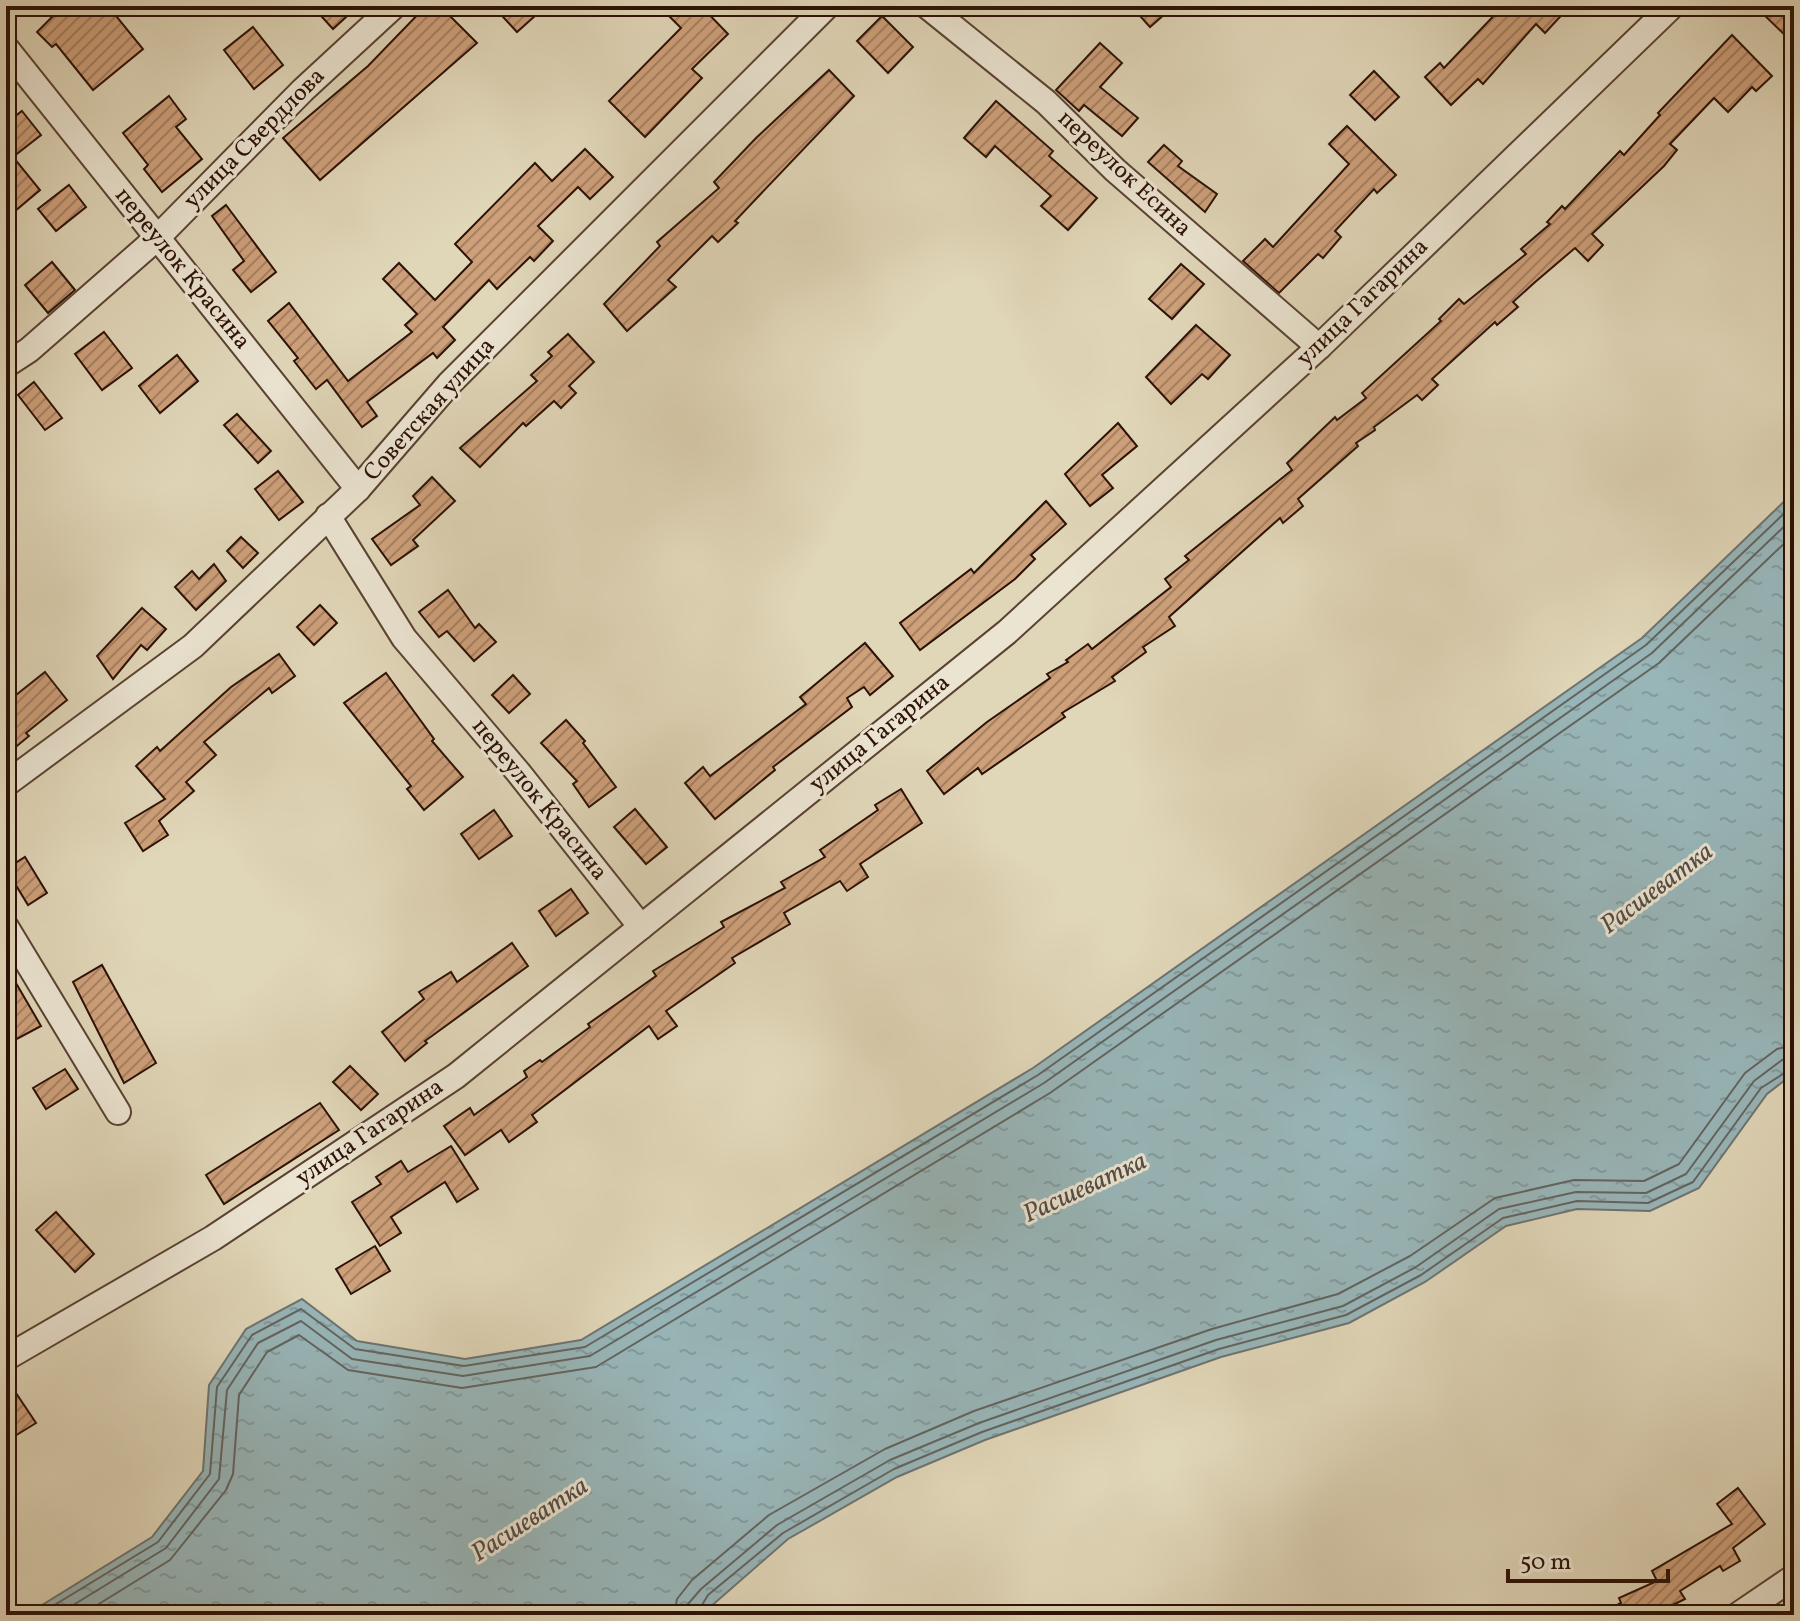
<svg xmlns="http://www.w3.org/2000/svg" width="1800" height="1621" font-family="Vollkorn,serif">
  <defs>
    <pattern id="water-ripples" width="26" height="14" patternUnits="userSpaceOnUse" patternTransform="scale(2)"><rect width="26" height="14" fill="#98b6b9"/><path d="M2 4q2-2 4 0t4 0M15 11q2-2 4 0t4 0" fill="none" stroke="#839b9e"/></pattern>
    <pattern id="building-hatch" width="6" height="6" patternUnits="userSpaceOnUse" patternTransform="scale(2)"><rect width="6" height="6" fill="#cea07a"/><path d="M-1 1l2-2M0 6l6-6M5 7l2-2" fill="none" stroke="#a78162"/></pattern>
  </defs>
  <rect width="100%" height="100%" fill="#e0d6b8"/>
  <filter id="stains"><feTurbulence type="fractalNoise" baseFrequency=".0025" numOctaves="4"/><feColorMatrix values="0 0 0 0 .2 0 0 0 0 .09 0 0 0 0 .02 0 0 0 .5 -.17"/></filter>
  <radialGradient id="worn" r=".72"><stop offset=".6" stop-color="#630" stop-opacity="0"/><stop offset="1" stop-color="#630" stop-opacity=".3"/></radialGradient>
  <path fill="url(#water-ripples)" stroke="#6d7471" stroke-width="2" d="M1794,492V1073L1767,1094L1699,1188L1650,1211L1577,1209L1506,1226L1425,1282L1349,1323L1221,1357L985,1440L897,1477L788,1539L701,1615H26L152,1537L203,1471L209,1385L246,1329L302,1299L357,1341L465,1359L581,1340L1033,1068L1642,638Z"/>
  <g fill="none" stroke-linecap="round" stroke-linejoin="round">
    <g stroke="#626460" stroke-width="2">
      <path d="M38,1615L158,1542L210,1474L217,1387L252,1335L301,1309L355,1349L464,1366L585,1347L1038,1075L1646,645L1794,504"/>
      <path d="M57,1615L166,1548L219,1479L227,1390L258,1343L301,1321L352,1359L463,1376L590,1356L1044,1083L1652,653L1794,517"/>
      <path d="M81,1615L170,1560L226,1490L233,1474L239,1395L267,1352L299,1335L348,1370L462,1388L596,1367L1050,1093L1659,663L1794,534"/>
      <path d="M674,1615L677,1599L692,1580L769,1515L885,1449L974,1411L1212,1329L1338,1294L1410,1256L1495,1198L1574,1180L1644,1181L1679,1164L1745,1073L1777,1049L1794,1045"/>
      <path d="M686,1615L688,1604L701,1589L777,1525L890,1460L979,1423L1216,1340L1343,1306L1416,1267L1499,1209L1576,1192L1646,1193L1686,1174L1754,1081L1782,1060L1794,1057"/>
      <path d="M696,1615L708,1595L783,1533L894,1469L982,1432L1219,1349L1346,1315L1421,1275L1503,1218L1577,1201L1648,1203L1693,1182L1761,1088L1794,1067"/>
    </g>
  </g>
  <g fill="url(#building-hatch)" stroke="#2c1106" stroke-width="2">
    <path d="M63,6H108L143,49L93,90L56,44L52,47L37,32Z"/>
    <path d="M312,6H358L333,29Z"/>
    <path d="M426,6H440L477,43L320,180L283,138L368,66Z"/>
    <path d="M493,6H546L517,32Z"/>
    <path d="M659,6H701L728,34L692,69L702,78L645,137L609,101L681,28Z"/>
    <path d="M1131,6H1174L1150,27Z"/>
    <path d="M1503,6H1570L1545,33L1536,24L1483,84L1478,79L1451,105L1425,77L1440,63L1444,68Z"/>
    <path d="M1755,6H1794V44Z"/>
    <path d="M882,16L913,47L888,73L857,41Z"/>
    <path d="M253,27L283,65L254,89L224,50Z"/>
    <path d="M1732,35L1772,76L1756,91L1752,87L1728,112L1714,98L1670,144L1677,150L1664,166L1592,234L1603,245L1588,261L1575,248L1534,283L1513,302L1518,307L1497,325L1495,322L1432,379L1438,385L1422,400L1417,395L1374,427L1375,430L1356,443L1358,446L1298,499L1303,506L1283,523L1280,518L1169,617L1175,626L1143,647L1146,652L1112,677L1115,681L1062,713L1065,717L982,774L978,768L944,794L927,771L987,722L1050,678L1047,674L1068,662L1066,660L1088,644L1092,649L1171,587L1165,579L1189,560L1185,556L1292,470L1287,463L1335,417L1337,420L1366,398L1362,393L1441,321L1439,319L1459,299L1464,304L1526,254L1521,249L1550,224L1547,222L1562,206L1565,209L1620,151L1624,155L1660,115L1658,113Z"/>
    <path d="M1100,43L1122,63L1100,87L1138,118L1122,136L1084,105L1079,111L1056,90Z"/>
    <path d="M829,70L854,96L735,221L738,223L718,242L712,236L668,280L676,287L627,331L604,304L660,246L657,242L719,188L714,182L756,138Z"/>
    <path d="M1374,71L1399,97L1375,120L1350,95Z"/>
    <path d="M169,96L186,119L176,127L202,159L162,192L144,169L148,165L123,133Z"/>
    <path d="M996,101L1053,151L1049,156L1097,198L1068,230L1041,206L1051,196L995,146L986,157L964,138Z"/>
    <path d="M22,111L41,135L13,157L40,190L15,211L6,201V123Z"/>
    <path d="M1347,126L1396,175L1377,193L1374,189L1335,231L1341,237L1323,258L1318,254L1279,293L1243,261L1265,239L1273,247L1349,164L1329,144Z"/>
    <path d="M1164,145L1182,161L1178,166L1217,194L1205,212L1148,162Z"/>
    <path d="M585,149L613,177L590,199L578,187L538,226L553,241L534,261L530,257L497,289L489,280L443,327L455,340L437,358L433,353L367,402L377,416L362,427L327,380L316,389L294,361L298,358L268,321L289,303L348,381L412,332L405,325L417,314L383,279L399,263L435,300L472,262L455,244L535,163L552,181Z"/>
    <path d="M69,185L86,207L56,231L38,209Z"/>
    <path d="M226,205L276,272L251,292L233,270L244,261L212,216Z"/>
    <path d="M52,262L75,290L48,313L25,285Z"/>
    <path d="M1181,264L1204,284L1172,319L1149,299Z"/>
    <path d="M1196,325L1230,355L1208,379L1202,374L1171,404L1146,377Z"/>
    <path d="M104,332L132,368L102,390L75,354Z"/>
    <path d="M568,334L594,362L569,386L576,393L561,408L554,401L526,426L523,423L480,467L460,448L537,381L531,375L552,356L548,352Z"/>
    <path d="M177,355L198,381L160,413L139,386Z"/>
    <path d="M34,382L62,418L45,430L18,395Z"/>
    <path d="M237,414L271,451L258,463L224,425Z"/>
    <path d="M1118,423L1137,446L1102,475L1113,488L1090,506L1065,474Z"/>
    <path d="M278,471L303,502L279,520L255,489Z"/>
    <path d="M432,477L455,501L413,540L418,546L391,565L372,539L420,505L413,496Z"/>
    <path d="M1046,501L1066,524L1031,555L1035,559L1015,579L920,650L900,623L971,569L974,573Z"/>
    <path d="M241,537L258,553L243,568L227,551Z"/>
    <path d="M214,564L226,581L196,610L175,587L192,571L199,579Z"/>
    <path d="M448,590L475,628L479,624L496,642L474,661L447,631L439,637L419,612Z"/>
    <path d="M320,605L337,623L314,645L297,627Z"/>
    <path d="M142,608L166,629L147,650L141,645L113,679L97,656Z"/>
    <path d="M865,643L893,676L870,695L864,687L847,698L852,707L773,767L775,770L715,819L685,783L703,767L710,776L806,704L800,697Z"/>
    <path d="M279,654L295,676L272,693L269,688L204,742L216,755L186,782L194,791L159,821L168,835L143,851L125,823L165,799L136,766L157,747L160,751L231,687Z"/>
    <path d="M45,672L67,700L26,733L29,736L6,755V703Z"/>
    <path d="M386,673L434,739L432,741L463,777L424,810L407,789L411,786L344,703Z"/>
    <path d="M513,675L530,694L509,713L492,695Z"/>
    <path d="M566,720L585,741L583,743L616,787L589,807L573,784L577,781L541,743Z"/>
    <path d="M901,789L922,823L860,864L868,877L847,891L840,881L784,913L790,924L732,958L735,963L666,1011L677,1026L658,1039L649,1026L532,1115L537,1122L509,1142L501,1130L465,1155L444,1126L470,1108L474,1115L527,1077L524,1071L540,1060L542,1062L590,1027L588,1024L656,976L653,971L724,927L721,922L785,888L781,882L825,857L820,850L878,810L875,805Z"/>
    <path d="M635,809L667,847L646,864L614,827Z"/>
    <path d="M494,810L512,836L479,859L461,834Z"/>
    <path d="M25,857L47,893L28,905L6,869Z"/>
    <path d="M571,889L588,913L556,936L539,911Z"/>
    <path d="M512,943L528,966L425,1041L427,1043L405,1061L382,1032L424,999L419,992L451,972L457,982Z"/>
    <path d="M102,965L156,1063L124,1083L73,982Z"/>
    <path d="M6,966L41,1026L15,1040L6,1023Z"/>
    <path d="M350,1066L378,1094L361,1110L333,1082Z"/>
    <path d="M65,1069L78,1089L46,1109L33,1088Z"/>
    <path d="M320,1103L339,1130L224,1204L206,1175Z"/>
    <path d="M451,1146L478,1189L457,1202L445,1182L391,1217L401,1233L380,1246L352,1202L381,1184L376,1177L401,1161L408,1172Z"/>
    <path d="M56,1212L94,1254L75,1272L36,1230Z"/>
    <path d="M375,1246L390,1271L351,1294L336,1269Z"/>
    <path d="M16,1393L36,1423L15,1436L6,1422V1400Z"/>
    <path d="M1738,1488L1765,1524L1733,1548L1740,1561L1723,1571L1720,1566L1680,1591L1685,1599L1652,1615H1597L1621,1603L1619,1598L1657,1581L1652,1571L1732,1524L1717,1504Z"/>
  </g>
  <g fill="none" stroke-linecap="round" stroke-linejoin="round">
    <defs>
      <g id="street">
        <path d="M927,6L1046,102L1115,170L1319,347"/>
        <path d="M6,48L358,489"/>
        <path d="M6,365L29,350L157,238L303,90L394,6"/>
        <path d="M328,516L404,638L518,772L641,927"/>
        <path d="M6,784L193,646L358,489L449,384L827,6"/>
        <path d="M6,927L118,1112"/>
        <path d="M6,1358L213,1238L456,1076L1007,632L1319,347L1672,6"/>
        <path d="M1738,1615L1794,1577"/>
      </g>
    </defs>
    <use href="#street" stroke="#594232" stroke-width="28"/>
    <use href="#street" stroke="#ebe4d1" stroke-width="24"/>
  </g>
  <g text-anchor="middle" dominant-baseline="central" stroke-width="6" stroke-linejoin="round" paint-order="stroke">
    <g font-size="24" fill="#2c1106" stroke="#ebe4d1">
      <text transform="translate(255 139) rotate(-45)">улица Свердлова</text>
      <text transform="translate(1124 174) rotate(43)">переулок Есина</text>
      <text transform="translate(182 269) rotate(51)">переулок Красина</text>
      <text transform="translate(1363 303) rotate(-44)">улица Гагарина</text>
      <text transform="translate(430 410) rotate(-48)">Советская улица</text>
      <text transform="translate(880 734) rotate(-39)">улица Гагарина</text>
      <text transform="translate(539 800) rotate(51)">переулок Красина</text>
      <text transform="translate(370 1133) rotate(-34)">улица Гагарина</text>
    </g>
    <g font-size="26" font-style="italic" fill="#524b45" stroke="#ebe4d1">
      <text transform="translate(1657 889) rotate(-37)">Расшеватка</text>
      <text transform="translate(1085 1188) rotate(-25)">Расшеватка</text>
      <text transform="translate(530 1520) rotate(-33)">Расшеватка</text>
    </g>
  </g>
  <rect width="1800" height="1621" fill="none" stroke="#e0d6b8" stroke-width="32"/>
  <rect x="8" y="8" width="1784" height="1605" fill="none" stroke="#2c1106" stroke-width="4"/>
  <rect x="16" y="16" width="1768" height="1589" fill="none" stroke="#2c1106" stroke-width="2"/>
  <path d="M1508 1569v12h160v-12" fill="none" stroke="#2c1106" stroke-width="4"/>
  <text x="1520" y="1569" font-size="24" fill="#2c1106" stroke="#ebe4d1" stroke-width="6" paint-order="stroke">50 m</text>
  <rect width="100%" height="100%" filter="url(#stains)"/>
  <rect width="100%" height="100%" fill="url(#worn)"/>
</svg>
